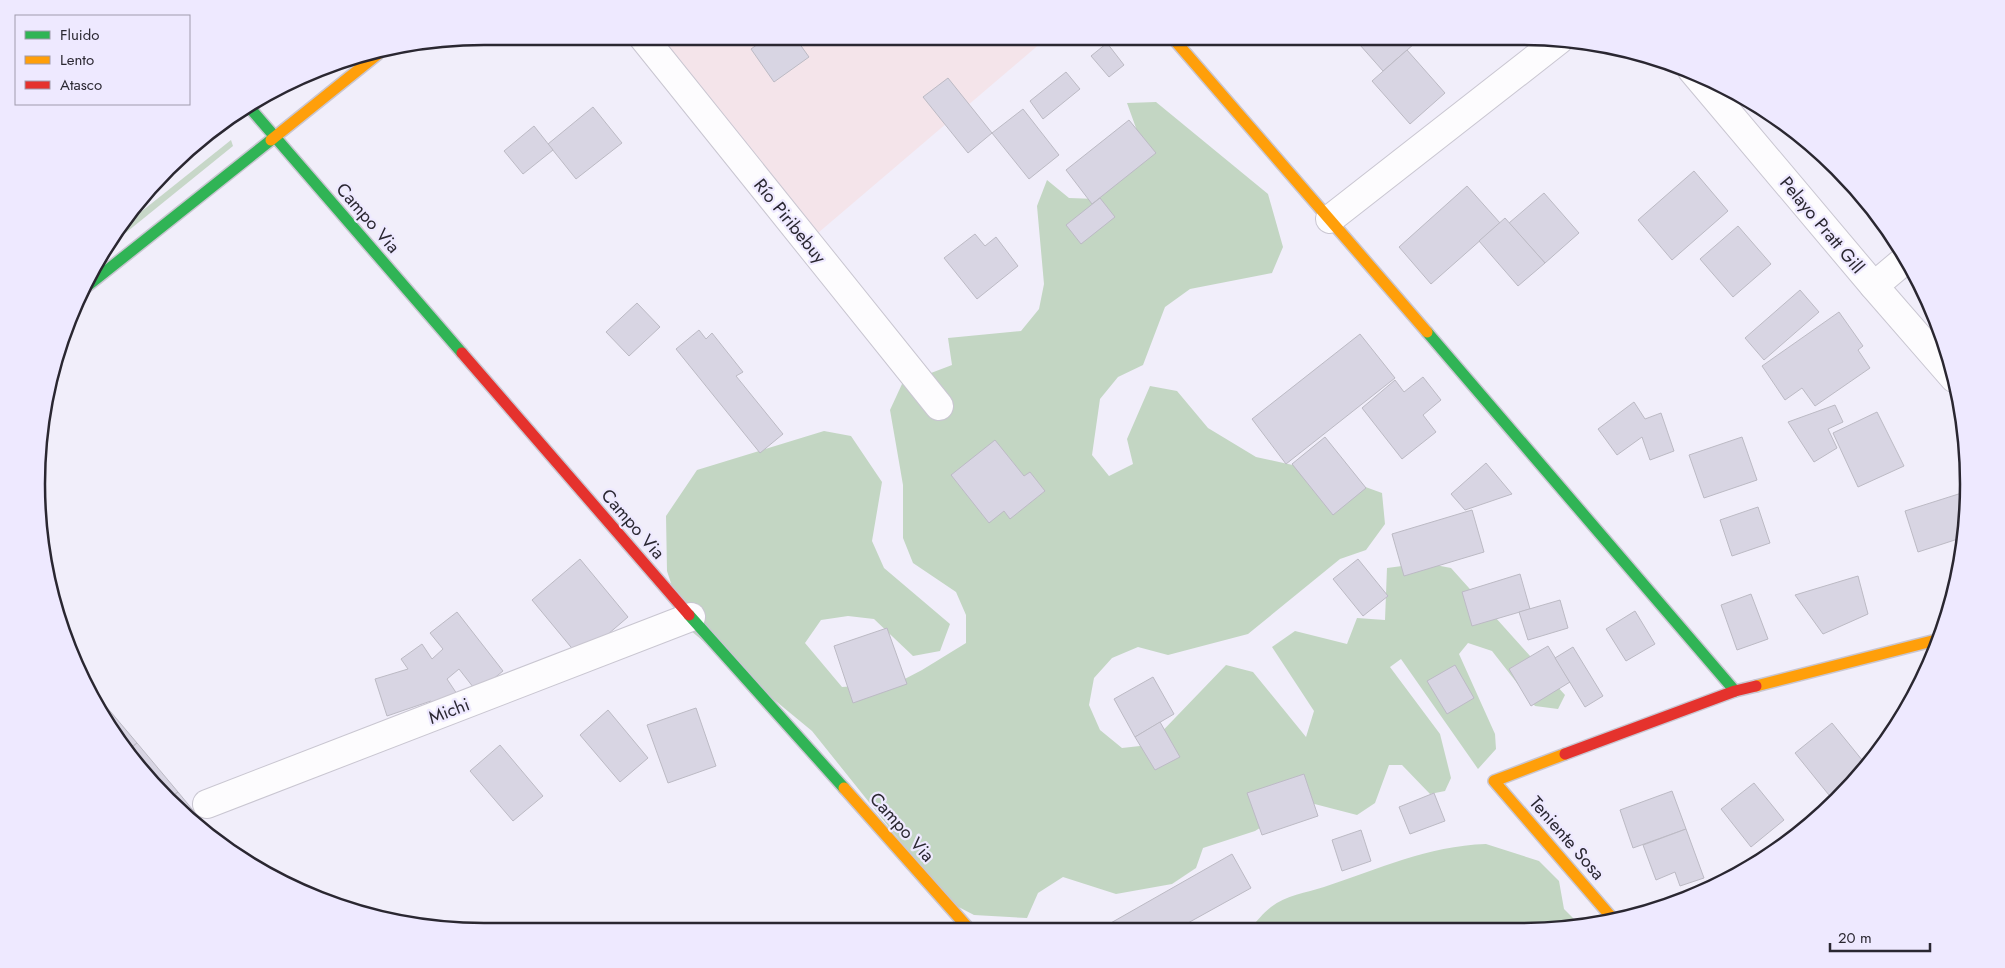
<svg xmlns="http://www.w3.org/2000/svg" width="2005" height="968" font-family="Jost,sans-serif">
  <rect width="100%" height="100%" fill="#f1eefa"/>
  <path fill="#f4e4ea" d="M629,36H1049L798,250Z"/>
  <path fill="#c7d7c8" d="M231,140L233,146L102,252L117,231Z"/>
  <g fill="#c3d6c3">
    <path d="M1156,102L1268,194L1283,247L1272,273L1190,289L1165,307L1143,365L1118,377L1100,399L1092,455L1109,476L1133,464L1127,439L1150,386L1177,391L1208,428L1256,457L1324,472L1382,493L1385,524L1366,550L1340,559L1248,634L1168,655L1138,647L1112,658L1094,678L1089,705L1100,730L1122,748L1149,745L1226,665L1253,672L1306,737L1314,711L1272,647L1295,631L1347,644L1357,618L1385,620L1387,568L1425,563L1451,568L1565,695L1558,709L1535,706L1492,651L1468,643L1459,654L1495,734L1496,749L1478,769L1401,659L1390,667L1440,734L1451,778L1445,791L1430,794L1402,765H1389L1375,803L1357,815L1303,801L1255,831L1203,848L1196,868L1172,884L1116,894L1063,877L1038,893L1027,918L974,915L949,902L812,731L685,626L667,571L666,516L697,470L824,431L851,436L882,482L872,541L884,568L950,624L940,651L913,656L874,619L848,616L821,620L805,643L842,687L897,683L922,670L966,643V615L956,592L913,563L903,538V485L890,410L902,384L952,365L948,338L1021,331L1039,309L1044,284L1037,206L1047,180L1069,198L1097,199L1131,155L1136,128L1127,103Z"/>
    <path d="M1486,844L1539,861L1559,881L1564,909L1582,927L1250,929C1256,922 1263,913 1271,907C1286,895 1306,893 1324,887C1379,869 1427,846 1486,844Z"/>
  </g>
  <g fill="#d8d5e3" stroke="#bcbac4">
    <path d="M769,36H794L809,57L774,82L751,49Z"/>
    <path d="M1352,36H1408L1414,44L1383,71Z"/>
    <path d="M1107,43L1124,65L1109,77L1091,56Z"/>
    <path d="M1407,50L1445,93L1410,124L1372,81Z"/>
    <path d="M1066,72L1080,89L1043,119L1030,101Z"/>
    <path d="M948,78L992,133L968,153L923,97Z"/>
    <path d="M593,107L622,143L576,179L548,144Z"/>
    <path d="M1023,109L1059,155L1029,179L992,133Z"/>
    <path d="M1129,120L1156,153L1092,204L1066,170Z"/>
    <path d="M534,126L553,150L523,174L504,151Z"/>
    <path d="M1694,171L1728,211L1672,260L1638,220Z"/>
    <path d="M1467,186L1500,223L1431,284L1399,247Z"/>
    <path d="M1544,193L1579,233L1545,263L1509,223Z"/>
    <path d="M1100,198L1115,217L1081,244L1066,225Z"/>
    <path d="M1505,218L1545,263L1518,286L1479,241Z"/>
    <path d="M1738,226L1771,264L1733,297L1700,259Z"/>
    <path d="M975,234L985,246L996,237L1018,266L977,299L944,258Z"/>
    <path d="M1800,290L1819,312L1764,360L1745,338Z"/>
    <path d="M637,303L660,327L629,356L606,332Z"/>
    <path d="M1839,312L1863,346L1858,350L1870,368L1815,406L1802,388L1785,400L1762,366Z"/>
    <path d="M699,330L706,339L712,333L743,372L736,376L783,434L760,453L676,349Z"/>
    <path d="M1360,334L1395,378L1286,464L1252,419Z"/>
    <path d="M1423,377L1441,400L1423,415L1436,432L1402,459L1362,408L1395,380L1404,392Z"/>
    <path d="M1634,402L1645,419L1661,413L1674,451L1650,460L1642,437L1617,455L1598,429Z"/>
    <path d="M1835,405L1843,422L1828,429L1837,448L1814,462L1788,422Z"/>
    <path d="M1877,412L1904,466L1858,487L1833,433Z"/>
    <path d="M1325,437L1366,488L1333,515L1292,464Z"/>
    <path d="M1742,437L1757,480L1704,498L1689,455Z"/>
    <path d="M995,440L1024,476L1030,472L1045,491L1010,519L1004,511L989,523L951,475Z"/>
    <path d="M1486,463L1512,494L1465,510L1451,494Z"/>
    <path d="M1968,491L1964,537L1918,552L1905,511Z"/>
    <path d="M1758,507L1770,543L1732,556L1720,520Z"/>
    <path d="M1472,510L1484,552L1404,576L1392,534Z"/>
    <path d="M580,559L628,617L580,658L532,600Z"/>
    <path d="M1358,559L1388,596L1363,616L1333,579Z"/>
    <path d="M1520,574L1530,609L1472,626L1462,592Z"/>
    <path d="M1858,576L1868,614L1823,634L1795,595Z"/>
    <path d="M1751,594L1768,639L1737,650L1721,605Z"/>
    <path d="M1560,600L1568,628L1528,640L1519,612Z"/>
    <path d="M1635,611L1655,644L1626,661L1606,629Z"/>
    <path d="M457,612L503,671L477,692L459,669L447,679L461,700L439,713L431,701L387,716L375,679L408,669L401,659L422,644L432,659L443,649L430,633Z"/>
    <path d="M887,628L907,684L853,703L834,646Z"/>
    <path d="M1548,646L1570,682L1531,706L1509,669Z"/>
    <path d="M1573,647L1603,696L1585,707L1555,658Z"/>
    <path d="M1455,665L1474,698L1447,714L1427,681Z"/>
    <path d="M1153,677L1174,714L1135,737L1114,699Z"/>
    <path d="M99,698L137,743L126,752L94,701Z"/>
    <path d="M696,708L716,766L668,783L647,725Z"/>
    <path d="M608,710L648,758L620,782L580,735Z"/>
    <path d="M1160,722L1180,757L1155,770L1135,737Z"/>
    <path d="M1832,723L1867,766L1833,800L1795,753Z"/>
    <path d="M137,743L178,792L169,799L126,752Z"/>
    <path d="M500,745L543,796L513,821L470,771Z"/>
    <path d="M1304,774L1318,816L1262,835L1247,793Z"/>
    <path d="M1754,783L1784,820L1751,847L1721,809Z"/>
    <path d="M1672,791L1686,829L1633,848L1620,810Z"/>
    <path d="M178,792L215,837L189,820L169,799Z"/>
    <path d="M1434,793L1445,821L1410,834L1399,807Z"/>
    <path d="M1686,829L1704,878L1680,886L1675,872L1656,880L1643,845Z"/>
    <path d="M1361,830L1371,861L1342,871L1332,840Z"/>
    <path d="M1232,854L1251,888L1177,929L1113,930L1109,924Z"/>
  </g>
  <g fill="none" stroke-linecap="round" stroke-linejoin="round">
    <defs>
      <g id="street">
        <path d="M642,36L939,406"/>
        <path d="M1692,70L1874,286L1954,378"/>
        <path d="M1330,219L1559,40"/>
        <path d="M1874,286L1906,259"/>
        <path d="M207,804L691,617"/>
      </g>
      <g id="fast">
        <path d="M250,108L462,353"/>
        <path d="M86,287L271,140"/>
        <path d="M1427,332L1735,691"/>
        <path d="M689,615L844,788"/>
      </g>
      <g id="slow">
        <path d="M1171,36L1427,332"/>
        <path d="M271,140L378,54"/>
        <path d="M181,157L225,122"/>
        <path d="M1756,686L1940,639"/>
        <path d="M1565,754L1494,781L1613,919"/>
        <path d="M844,788L970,930"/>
      </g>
      <g id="jam">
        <path d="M462,353L689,615"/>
        <path d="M1565,754L1735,691L1756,686"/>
      </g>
    </defs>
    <use href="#street" stroke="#c9c6d1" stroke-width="30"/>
    <use href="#fast" stroke="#c9c6d1" stroke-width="14"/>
    <use href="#slow" stroke="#c9c6d1" stroke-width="14"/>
    <use href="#jam" stroke="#c9c6d1" stroke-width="14"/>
    <use href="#street" stroke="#fdfcfe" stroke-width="28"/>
    <use href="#fast" stroke="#30b455" stroke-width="11"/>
    <use href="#slow" stroke="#ff9f0a" stroke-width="11"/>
    <use href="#jam" stroke="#e5322d" stroke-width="11"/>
  </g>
  <g text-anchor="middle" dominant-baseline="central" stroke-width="4.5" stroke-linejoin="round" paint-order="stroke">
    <g font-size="18" fill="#2a2731" stroke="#eee9ff">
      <text transform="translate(368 218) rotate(49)">Campo Via</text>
      <text transform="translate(790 221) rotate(51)">Río Piribebuy</text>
      <text transform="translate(1822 225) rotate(50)">Pelayo Pratt Gill</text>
      <text transform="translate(633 524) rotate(49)">Campo Via</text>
      <text transform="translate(449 711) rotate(-21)">Michi</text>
      <text transform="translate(902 827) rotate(48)">Campo Via</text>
      <text transform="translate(1567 838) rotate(49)">Teniente Sosa</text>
    </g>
  </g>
  <path d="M0 0H2005V968H0ZM484 45H1521A439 439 0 0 1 1960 484V484A439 439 0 0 1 1521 923H484A439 439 0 0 1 45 484V484A439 439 0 0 1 484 45Z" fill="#eee9ff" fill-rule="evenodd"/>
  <path fill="none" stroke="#2a2731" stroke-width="2.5" d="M484 45H1521A439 439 0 0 1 1960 484V484A439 439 0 0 1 1521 923H484A439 439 0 0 1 45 484V484A439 439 0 0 1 484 45Z"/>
  <rect x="15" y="15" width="175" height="90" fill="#eee9ff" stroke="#a09bad"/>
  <rect x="25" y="31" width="25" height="8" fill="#30b455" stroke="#a09bad"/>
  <text x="60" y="40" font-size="15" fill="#2a2731">Fluido</text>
  <rect x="25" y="56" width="25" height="8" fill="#ff9f0a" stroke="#a09bad"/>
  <text x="60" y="65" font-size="15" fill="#2a2731">Lento</text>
  <rect x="25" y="81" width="25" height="8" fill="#e5322d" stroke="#a09bad"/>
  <text x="60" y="90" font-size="15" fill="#2a2731">Atasco</text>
  <path d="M1830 943v8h100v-8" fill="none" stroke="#2a2731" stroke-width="2.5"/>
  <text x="1838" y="943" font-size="15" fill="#2a2731" stroke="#eee9ff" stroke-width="4" paint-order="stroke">20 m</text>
</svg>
